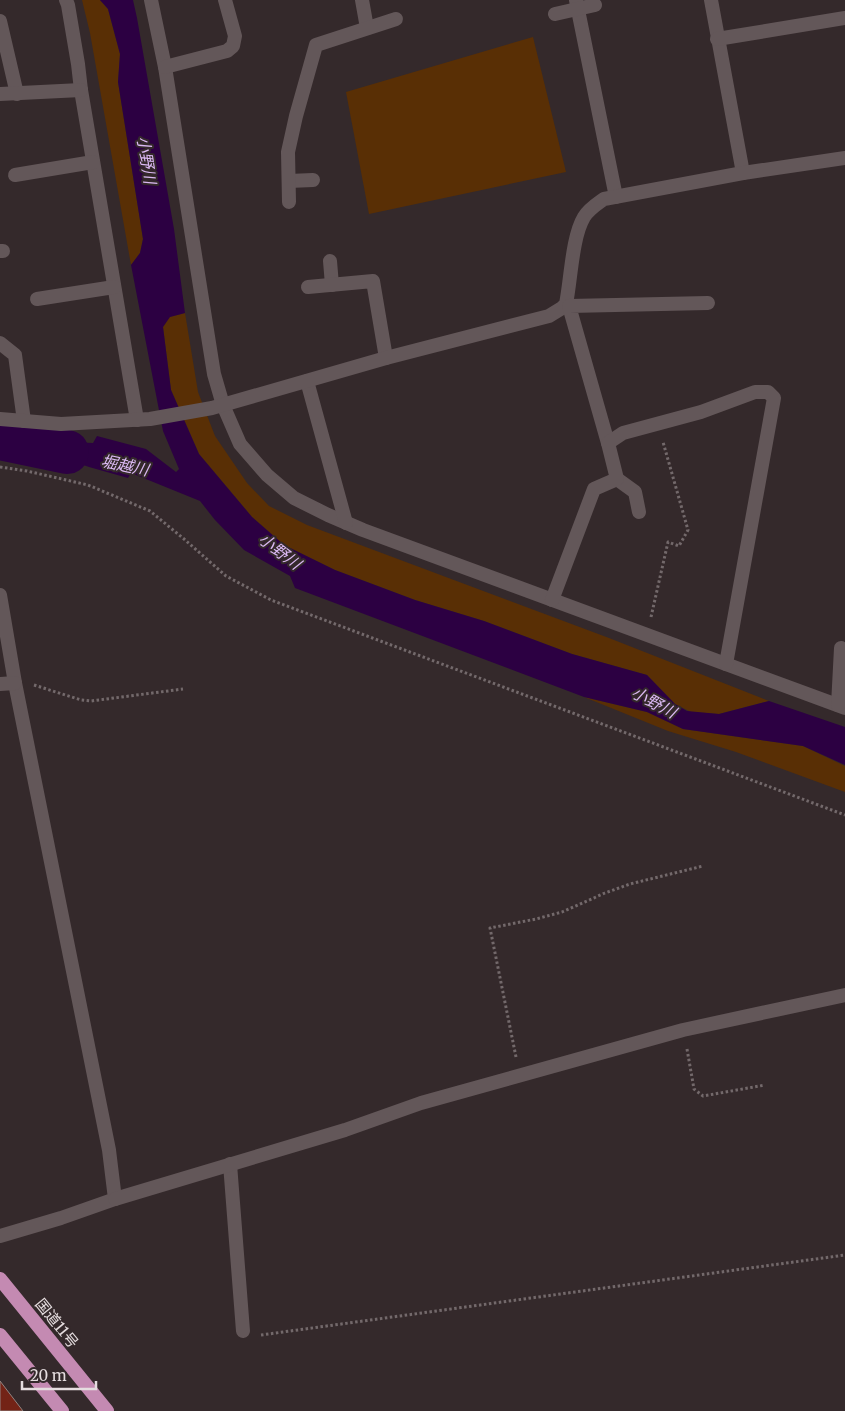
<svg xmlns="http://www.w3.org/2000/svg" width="845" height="1411" font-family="Merriweather,'Noto Sans JP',serif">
  <rect width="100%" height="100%" fill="#34292b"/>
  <g fill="#592f05">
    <path d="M82,0H100L108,9L120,54L118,82L143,239L140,253L131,265L90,33Z"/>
    <path d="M533,37L566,172L369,214L346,92Z"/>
    <path d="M185,313L198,392L215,436L247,483L269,506L307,525L609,638L769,701L719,714L691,712L675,704L647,675L572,654L484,621L415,600L335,570L284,545L252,517L199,454L171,390L163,327L169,317Z"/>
    <path d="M584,697L647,712L683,729L803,746L845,766V792L736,752L668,731Z"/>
  </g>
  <path fill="#2c0042" d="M100,0H133L137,18L174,229L185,313L170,317L163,327L171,390L199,454L252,517L284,545L335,570L415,600L484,621L572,654L647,675L675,704L687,711L719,714L769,701L845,727V765L803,746L683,729L647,712L584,697L295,588L290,576L244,550L215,520L200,501L131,473L128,478L89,467L8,439L93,443L97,436L146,449L176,472L179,469L163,431L131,265L140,253L143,239L118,82L120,54L108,9Z"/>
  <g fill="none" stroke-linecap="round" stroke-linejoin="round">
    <path stroke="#2c0042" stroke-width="44" d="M0,438L67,452"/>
  </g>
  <path fill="#732316" stroke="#918481" d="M0,1381L23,1411H0Z"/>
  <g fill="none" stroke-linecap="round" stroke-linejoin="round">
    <g stroke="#73696b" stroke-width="3" stroke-dasharray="2.5 2.5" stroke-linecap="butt">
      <path d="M0,467L27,471L88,485L150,511L184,539L226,576L271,600L845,815"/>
      <path d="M651,617L668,542L679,546L688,530L663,442"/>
      <path d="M34,685L81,700L91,701L183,689"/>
      <path d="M687,1049L694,1089L703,1096L765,1085"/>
      <path d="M516,1057L490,928L536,919L562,912L605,893L630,884L703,866"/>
      <path d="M261,1335L845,1255"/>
    </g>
    <g stroke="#635759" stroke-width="14">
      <path d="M66,0L68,5L78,64L81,90L137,420"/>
      <path d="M151,0L165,67L214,374L223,405L240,444L267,475L294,498L328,515L363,530L845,708"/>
      <path d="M362,0L367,28"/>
      <path d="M576,0L616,197"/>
      <path d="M711,0L743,173"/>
      <path d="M555,14L595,5"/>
      <path d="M0,21L17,94"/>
      <path d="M717,39L845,18"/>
      <path d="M165,67L227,51L233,46L235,36L225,0"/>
      <path d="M0,94L81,90"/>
      <path d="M15,175L93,162"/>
      <path d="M289,181L313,180"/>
      <path d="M289,202L288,152L296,116L316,45L396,19"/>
      <path d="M0,251H3"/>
      <path d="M330,261L332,285"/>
      <path d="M308,287L373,281L386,358"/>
      <path d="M37,299L114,287"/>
      <path d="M0,343L15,355L24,421"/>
      <path d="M307,381L346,523"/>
      <path d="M0,419L61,424L150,419L212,408L386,358L549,316L562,308L566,304C571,279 572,237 584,217C589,209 597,204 604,199L743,173L845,158"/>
      <path d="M608,443L569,306L708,303"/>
      <path d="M617,479L635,492L639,512"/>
      <path d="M0,595L15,683L109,1150L115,1199L61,1218L0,1236"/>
      <path d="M552,600L594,489L617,479L608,443L623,433L701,412L755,392H768L774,398L726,664"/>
      <path d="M0,684L15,683"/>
      <path d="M838,705L841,648"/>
      <path d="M230,1164L243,1331"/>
      <path d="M115,1199L345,1130L421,1103L683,1030L845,995"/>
    </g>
    <g stroke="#c48ab2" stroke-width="14">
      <path d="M0,1279L107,1411"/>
      <path d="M0,1335L62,1411"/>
    </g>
  </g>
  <g text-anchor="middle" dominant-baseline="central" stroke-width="4" stroke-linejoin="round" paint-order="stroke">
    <g font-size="15" fill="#e5dddf" stroke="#34292b">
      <text transform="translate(57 1323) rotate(51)">国道11号</text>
    </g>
    <g font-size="16" font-style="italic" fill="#dbb9f3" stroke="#34292b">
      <text transform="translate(147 160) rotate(81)">小野川</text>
      <text transform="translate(125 465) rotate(12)">堀越川</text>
      <text transform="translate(280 551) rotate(37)">小野川</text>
      <text transform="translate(654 702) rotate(28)">小野川</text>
    </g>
  </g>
  <path d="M22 1381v8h74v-8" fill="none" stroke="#e5dddf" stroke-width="2.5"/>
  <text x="30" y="1381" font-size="15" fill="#e5dddf" stroke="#34292b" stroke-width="4" paint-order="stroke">20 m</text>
</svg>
